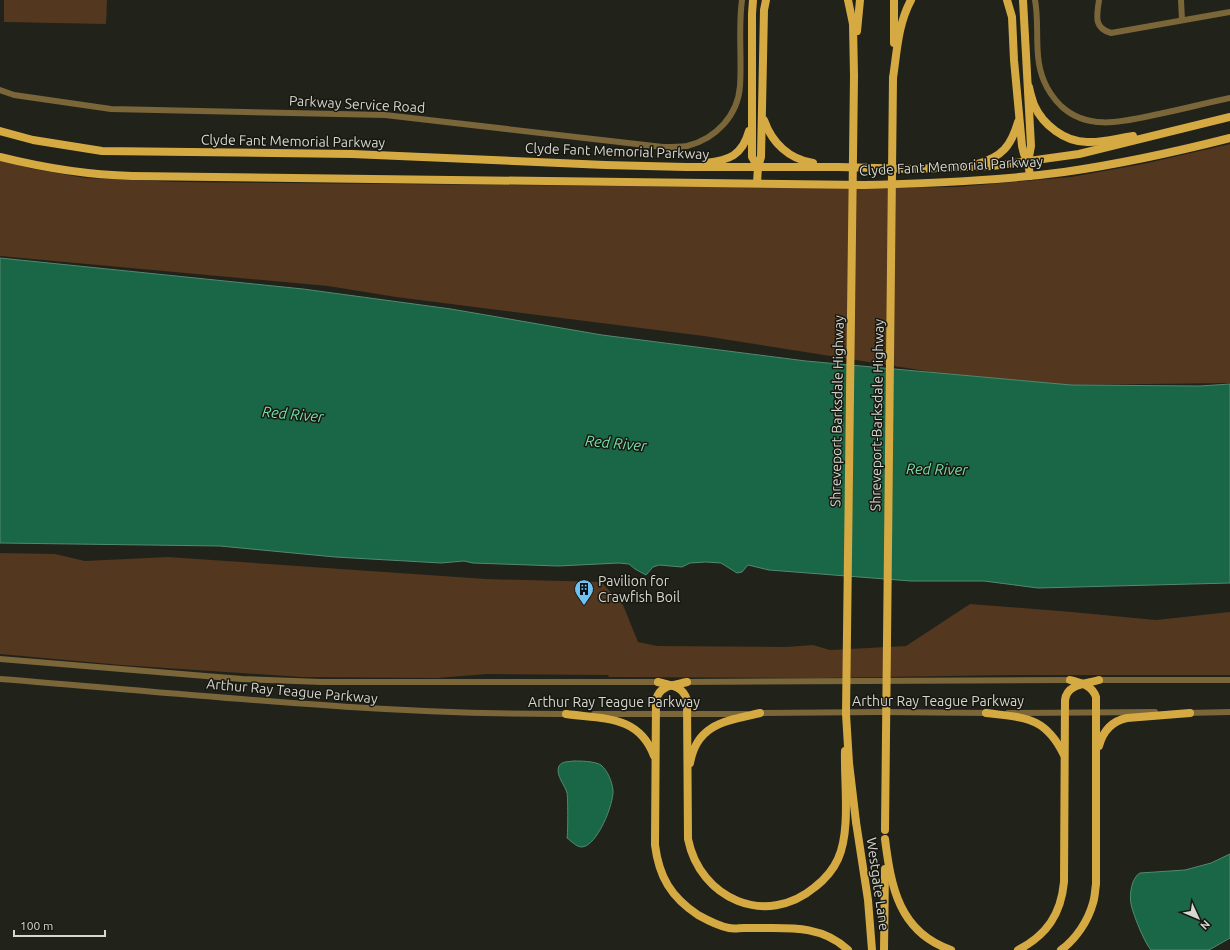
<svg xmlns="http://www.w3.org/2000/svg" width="1230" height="950" font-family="Ubuntu,sans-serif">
  <rect width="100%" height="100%" fill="#21221a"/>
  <g fill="#53371e">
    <path d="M4,0H107L106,24L4,22Z"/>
    <path d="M1230,144V383L1068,385L932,372L704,336L396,297L328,286L0,256V160L33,169L86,178L179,182L843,188L956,187L1071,177L1143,164Z"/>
    <path d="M0,553L55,554L85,561L168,557L486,579L601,582L623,605L638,642L657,646L786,647L813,645L830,650L906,646L970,604L1072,612L1156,620L1230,612V675H1012L819,678L609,677L608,675L487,674L437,678L301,677L121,665L0,654Z"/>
  </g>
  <g fill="#196746" stroke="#528970">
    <path d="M0,258L303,289L451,309L602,335L806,361L1071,385L1200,386L1230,384V583L1038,588L984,581H911L769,570L748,565L742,572L737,573L721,563L706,562L690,563L682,567L659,565L653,567L646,575L635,569L629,564L619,563L558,566L473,563L464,561L441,563L335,557L220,546L0,543Z"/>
    <path d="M573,761C581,761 594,761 601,765C608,771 612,782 613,790C614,804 597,846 582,847C576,847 570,840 567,838C568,834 568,797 567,793C565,785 555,775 559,766C562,761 568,762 573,761Z"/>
    <path d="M1230,854V938L1209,950H1151C1144,942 1133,914 1131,904C1129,894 1132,877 1140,873L1185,870L1211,863Z"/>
  </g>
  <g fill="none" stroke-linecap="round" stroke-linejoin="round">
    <g stroke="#7a6638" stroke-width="6">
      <path d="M1035,0C1040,26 1033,56 1044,81C1048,91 1054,99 1061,106C1089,132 1125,121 1159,114C1183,109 1206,103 1230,98"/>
      <path d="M1099,0C1097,15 1093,28 1111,33L1230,12"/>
      <path d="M1181,0L1182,20"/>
      <path d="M0,90L14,95L111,109L385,115L663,147C671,147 679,147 687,146C716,139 738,115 740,86C742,57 738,28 742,0"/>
      <path d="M0,659L242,679L322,682H662"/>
      <path d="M0,679C190,694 379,715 569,714"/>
      <path d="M1096,680H1230"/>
      <path d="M684,682L1074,680"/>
      <path d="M756,713L879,712L989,713"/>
      <path d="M1008,713L1155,712"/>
      <path d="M1186,713L1230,712"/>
      <path d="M594,714H747"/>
    </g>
    <g stroke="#d6aa42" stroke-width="8">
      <path d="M753,0L752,14V157L758,167"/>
      <path d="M848,0L853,24L854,76"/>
      <path d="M1007,0L1012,17L1014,60L1022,146L1024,154L1028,162"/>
      <path d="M1023,0L1031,146L1028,162L1030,176"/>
      <path d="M857,31L860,0"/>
      <path d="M894,43V0"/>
      <path d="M893,78C897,51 898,24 911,0"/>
      <path d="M1029,87C1030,93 1032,99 1034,105C1043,125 1065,142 1087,142C1102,143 1118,138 1133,136"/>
      <path d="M764,120C772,143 789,159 813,163"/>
      <path d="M0,131L33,140L102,151L352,154L605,165L686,167H839L913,169L992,166L1079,154L1230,117"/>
      <path d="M0,157C44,168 86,175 132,176L864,185C931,183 997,181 1064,172C1120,164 1175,152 1230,138"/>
      <path d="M706,163C729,160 742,156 749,131"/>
      <path d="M977,164C1002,157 1011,146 1018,122"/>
      <path d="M757,183L758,167L761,157L764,10L766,0"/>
      <path d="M658,682C670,685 683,686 687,700L688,839C700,899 766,928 815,887C824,880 833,870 838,859C851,830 844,783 845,751"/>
      <path d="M687,682C675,685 659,685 656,700L655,845C659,877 671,897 698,915C707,920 718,926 729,928C734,929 739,928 744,928C781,929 819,922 848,950"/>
      <path d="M986,713C1025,718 1045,716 1064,755"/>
      <path d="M566,714C603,719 639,715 654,756"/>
      <path d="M1099,746C1103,731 1112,721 1127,718L1190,713"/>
      <path d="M690,763C697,723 727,721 760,713"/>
      <path d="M856,822L868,900L872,950"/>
      <path d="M885,839C891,887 899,932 951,950"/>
      <path d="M884,950L885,869"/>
      <path d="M1018,950C1047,935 1061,914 1064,882L1065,700C1067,684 1086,684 1099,680"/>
      <path d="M1061,950C1076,939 1088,921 1093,903C1095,897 1095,890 1096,884V697C1092,685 1081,683 1070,680"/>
    </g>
    <g stroke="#d6aa42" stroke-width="8">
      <path d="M854,76L846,714L849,763L856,822"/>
      <path d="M885,830L893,78"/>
    </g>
  </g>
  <defs>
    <symbol id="building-pin" viewBox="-11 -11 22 30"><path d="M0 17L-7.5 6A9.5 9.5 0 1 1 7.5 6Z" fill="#6dc2f3" stroke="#181811"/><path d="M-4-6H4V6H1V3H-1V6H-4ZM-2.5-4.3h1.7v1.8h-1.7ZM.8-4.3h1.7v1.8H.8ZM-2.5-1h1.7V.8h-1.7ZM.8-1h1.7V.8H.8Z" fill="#111"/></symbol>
  </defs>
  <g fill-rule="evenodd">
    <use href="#building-pin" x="573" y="578" width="22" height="30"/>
  </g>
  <g text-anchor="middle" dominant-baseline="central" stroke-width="3" stroke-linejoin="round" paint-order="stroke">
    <g font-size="14" fill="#d6d7d2" stroke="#181811">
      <text transform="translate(357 104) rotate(3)">Parkway Service Road</text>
      <text transform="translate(293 141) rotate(1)">Clyde Fant Memorial Parkway</text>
      <text transform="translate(617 151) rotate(2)">Clyde Fant Memorial Parkway</text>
      <text transform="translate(951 166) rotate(-3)">Clyde Fant Memorial Parkway</text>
      <text transform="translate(837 411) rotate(-89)">Shreveport Barksdale Highway</text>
      <text transform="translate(877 415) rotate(-89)">Shreveport-Barksdale Highway</text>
      <text transform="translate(292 691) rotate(5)">Arthur Ray Teague Parkway</text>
      <text x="938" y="701">Arthur Ray Teague Parkway</text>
      <text x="614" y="702">Arthur Ray Teague Parkway</text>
      <text transform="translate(878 884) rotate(82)">Westgate Lane</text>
    </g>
    <g font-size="14" fill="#d6d7d2" stroke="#181811" text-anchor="start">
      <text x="598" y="581">Pavilion for<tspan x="598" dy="16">Crawfish Boil</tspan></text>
    </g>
    <g font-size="15" font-style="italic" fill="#77deab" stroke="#181811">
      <text transform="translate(293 414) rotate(5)">Red River</text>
      <text transform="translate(616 443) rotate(5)">Red River</text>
      <text transform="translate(937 469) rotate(1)">Red River</text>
    </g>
  </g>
  <g transform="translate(1198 918) rotate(134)" stroke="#181811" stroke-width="3" paint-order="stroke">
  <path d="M0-3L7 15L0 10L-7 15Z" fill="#d6d7d2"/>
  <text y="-6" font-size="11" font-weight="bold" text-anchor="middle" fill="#d6d7d2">N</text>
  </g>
  <path d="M14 930v6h91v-6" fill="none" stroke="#d6d7d2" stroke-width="2"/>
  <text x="20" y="930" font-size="12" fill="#d6d7d2" stroke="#181811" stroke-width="3" paint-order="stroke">100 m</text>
</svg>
